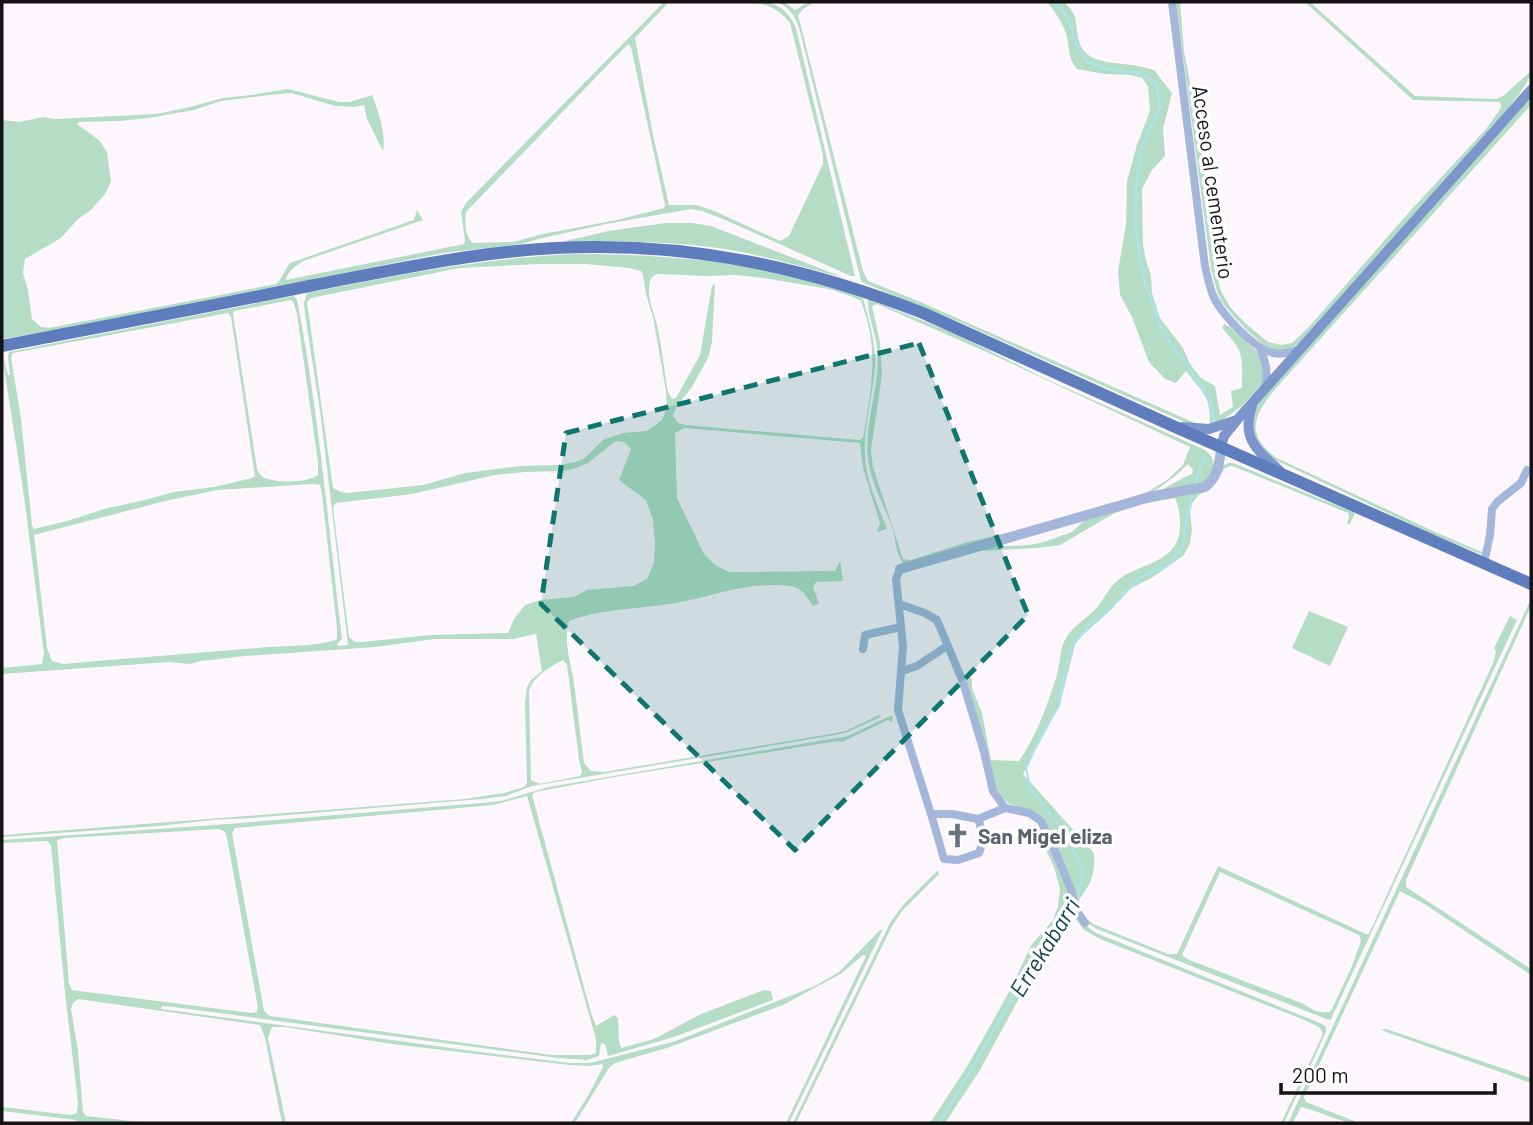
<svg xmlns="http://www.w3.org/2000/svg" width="1533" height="1125" font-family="Barlow,sans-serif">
  <rect width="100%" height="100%" fill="#fef6fd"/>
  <g fill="#b5ddc5" fill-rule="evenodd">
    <path d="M664,2H669L635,38L653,135L669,205H696L712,210L780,241L789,236L823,164V155L790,23C780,10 769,5 753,2C776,2 786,7 796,28L855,276H851L723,219L702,211L691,209L606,224L538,239L522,244L443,253L57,330L2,339V120L19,122L44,117L55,119L156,114L186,108L223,98L251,95L288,89L339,102H350L372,95C379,112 386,134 383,151L367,119L364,105L354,107L335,106L292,93L278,94L221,101L194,110L149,118L120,121L79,122L77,124L100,141L107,152L111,181L106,193L91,210L77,220L61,238L25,259L23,273L28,290L32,319L41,327L49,328L276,284C283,278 284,270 290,263L414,220L417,210L423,220L303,261C297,266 287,271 286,280L464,244L465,240L461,212L466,203ZM628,44L631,47L665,205L664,208L617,220L543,234L513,242L473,243C464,235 465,222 466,212Z"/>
    <path d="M777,2H784L795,10L809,2H814L802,10L798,15L863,271L868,281L916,300L1195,423L1189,424L957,321L864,283L861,281L800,31C796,17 790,8 777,2Z"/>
    <path d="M1047,2H1064C1078,16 1075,18 1078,37C1082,64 1111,62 1132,65C1140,66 1147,68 1154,70L1172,93L1163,129L1165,156L1152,170L1142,189L1143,245L1146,261L1151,275L1152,293L1160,318L1183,348L1190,364L1201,378L1215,386L1220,415L1233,407L1231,391L1242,388C1242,355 1245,353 1222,328L1224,324L1230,327L1262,356L1264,363L1262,384L1242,406L1221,421L1210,424C1210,394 1202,393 1186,371L1176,383L1165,379L1149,362L1132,317L1120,295L1118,271L1126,225L1127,181L1137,145L1150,111L1148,86L1142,78L1131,75L1105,74L1077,69C1068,59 1070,50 1067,37C1064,24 1055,12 1047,2Z"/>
    <path d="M1176,2H1180L1184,51L1202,144L1215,269L1221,291L1230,307L1245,323L1268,342L1281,345L1292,343L1308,328L1411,210L1486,129L1501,108L1500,102L1413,100L1305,2H1310L1415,96L1496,99L1503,96L1531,71C1530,85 1501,116 1491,127L1298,344C1291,349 1282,352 1272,349C1261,346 1227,311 1221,300C1216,290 1214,279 1211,268Z"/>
    <path d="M1531,97V105L1277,387C1255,413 1243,434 1277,458L1433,531L1482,552L1481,554L1430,533L1267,456C1252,440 1250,423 1258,403Z"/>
    <path d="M665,223H692L711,226L845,278C807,268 769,257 731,250C676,241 620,241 565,241L609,231Z"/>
    <path d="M576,254C672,254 772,263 863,298C869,320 876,343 875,366C873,397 863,427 865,457C866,482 879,507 887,529L877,532L880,523L863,468L860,443L684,428L675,433L677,498L704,554L715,565L729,572L835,571L840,561L843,581L816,582L813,587L819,604L813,606C806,596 802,587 790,586C752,581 713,596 676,603C641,609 604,608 569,621C564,640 569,657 573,676C577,704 580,734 584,763L591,771L604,772L836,733L846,731L879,715L881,717L845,733L835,735L532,786L506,796L482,799L252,818L213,820L158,826L2,837V835L465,799L504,793L524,787L527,783L525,702L527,687L531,680L542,671L536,634L513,639H435L375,647L245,656L201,661L190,664L169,662L2,674V668L42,664L44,654L24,496L2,354L8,375H10L8,356L9,352L294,296L297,300C319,412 328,526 342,639L337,644L338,646L348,645L321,418L305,314L304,303L307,293C398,275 483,258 576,254ZM539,264H586L629,268L641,271L643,275L646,294L653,317L666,391L667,408L662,420L647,431L623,433L603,440L585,458L579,461L561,465L520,466L465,473L423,485L348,493L341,492L333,488L307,302L311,298L459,268ZM657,274L707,276L736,275L764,278L829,289L853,297L861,301C864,310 867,319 869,328C877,365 869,402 863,438L859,440L686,425L678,423L673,415L677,406L692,387L708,358L712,342L715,284L712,286L700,355L676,398L672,399L668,392C664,370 662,347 657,325C654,311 646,296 650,281C652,276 653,276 657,274ZM291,300L293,302L297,314L318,462V475C308,483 277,483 265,478C260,476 260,474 257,469L233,314L234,311ZM228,313L231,317L255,476L252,478L214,487L174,492L145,500L104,509L67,521L34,529L32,525L21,419L11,357L13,353ZM616,441L624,442L631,449L619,480L646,500L653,520L655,543L654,563L647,579L633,586L587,590L574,597L540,600L525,605L514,619L508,633L430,635L363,642H355L349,637L333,508L336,503L412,494L495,475L525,472L563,471L576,468L588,463ZM313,484L320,485L322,494L337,628V639C323,646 285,646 268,647C199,653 131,658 63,664L52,661L47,648L34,535L169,500L218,490ZM563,660L567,665L579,760L582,772L580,776L540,784L531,780L529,691C533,677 551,666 563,660Z"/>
    <path d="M868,299L956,334L1044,378L1205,450C1212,456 1215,461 1213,470C1209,490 1179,489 1163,492V489L1185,477L1192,474L1193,470L1188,464L1175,476L1159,488L1142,496L1060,522L976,543L905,565C896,557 896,542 893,530C885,507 871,484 868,459C864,426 878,391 878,357C878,338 867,317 868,299ZM877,304L991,354L1190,447L1183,465L1167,480L1147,492L1066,519L964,543L911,560L903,559L873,467L871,450L882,375L880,342L872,306Z"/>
    <path d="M1229,463H1233L1355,513L1350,524H1347L1349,517L1348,513L1240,469L1232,466L1225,468L1213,486L1199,495L1193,502L1190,511L1192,530L1190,543L1184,555L1153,577L1124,592L1113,608L1076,641L1060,704L1023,774L1094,853C1095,875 1092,882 1079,900L1083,916L1093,924L1168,954H1177L1218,866L1366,934H1369L1494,661L1496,651L1494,648L1510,616L1517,620L1331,1019L1329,1020L1097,929L1089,924L1080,914L1032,811C1007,804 1005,805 992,781L963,677L972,678V688L982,713L991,760L1019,761C1036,737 1047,706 1056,678C1063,655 1057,643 1077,625C1082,620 1089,616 1094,611C1102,602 1108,589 1117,581C1141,561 1180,565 1180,524C1180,514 1179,507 1175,498L1143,504L1115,513L1060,545L1038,548L979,551L989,547L1029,545L1044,542L1072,532L1086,519L1125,506L1200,491L1224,465ZM1220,872L1359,935L1361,941L1352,966L1331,1011C1321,1015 1313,1010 1304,1004L1187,959L1182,955Z"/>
    <path d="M1531,599V606L1406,880V887L1531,969V975L1426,905L1400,891L1304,1097L1306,1102L1359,1123C1338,1123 1321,1111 1301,1107L1293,1123H1288Z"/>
    <path d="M1309,611L1348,627L1330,666L1292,648Z"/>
    <path d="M890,716H893L892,722L888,720L842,742L837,741L609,778L535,792L532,795L591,1013L596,1026L614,1015L618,1018L619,1041L621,1048L654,1039L701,1014L764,990L771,991L773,1000L674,1037L608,1056L605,1044L601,1043L599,1056L587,1060L558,1058L174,1007L162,1006L161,1009L488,1053L570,1063H590L676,1041L815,986L839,972L881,929L882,931L789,1123H786L866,956L863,955L842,973L783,1005L667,1048L615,1063L609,1068L575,1123H571L589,1094L603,1067L602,1064L590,1066L569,1065L392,1044L285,1027H272L268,1038L286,1123H282L265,1038L260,1025L78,999L73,1003L71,1009L78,1051L83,1112L86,1116L149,1123H77L76,1120L2,1111V1107L71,1115L77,1113L78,1103L65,993L51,845L47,841L2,843V840L228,824L481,803L501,801L549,787L848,736ZM527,796L596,1039V1053L590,1055H552L270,1016L264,1011L232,833L235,828L493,805ZM219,829L225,832L227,838L258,1008L257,1012L251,1013L72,990L69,984L57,840L65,838Z"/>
    <path d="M1046,832C1051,846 1057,859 1062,873C1072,902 1068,914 1096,933L1320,1023L1326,1027V1032L1284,1123H1281L1323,1034L1320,1028L1307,1021L1100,939L1084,930L1072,914L1068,913L1062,932L1046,949L980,1070L945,1123H930L968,1065L1008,994L1032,944L1053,920L1058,906L1060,889L1054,867L1039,835Z"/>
    <path d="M938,870L939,874L902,911L892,926L796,1123H793L891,921L904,904Z"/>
    <path d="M1386,1029L1531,1078V1083L1381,1030Z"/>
  </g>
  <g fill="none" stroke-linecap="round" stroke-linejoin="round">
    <g stroke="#aae3f5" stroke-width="2">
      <path d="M1055,2L1067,16L1076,43L1087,62L1107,69L1140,73L1156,83L1160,107L1142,145L1136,185V234L1145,282L1162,331L1210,398L1214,421"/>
      <path d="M1195,484L1205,455"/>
      <path d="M1076,898L1079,894L1083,870L1067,836L1031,789L1026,769L1038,741L1059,706L1064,674L1072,646L1090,625L1118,601L1140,577L1167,566L1183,546L1186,521L1192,496"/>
      <path d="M939,1123L968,1075L1044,942L1071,905"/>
    </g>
    <g stroke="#a4b6da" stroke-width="8">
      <path d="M1172,2L1205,266C1207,275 1209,284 1212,293C1219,312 1253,348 1273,353C1283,355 1290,352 1300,349"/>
      <path d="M1260,348C1266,362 1269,374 1264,389"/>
      <path d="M1484,563L1490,535L1492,509L1497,502L1521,483L1527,470"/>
      <path d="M900,569L896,579L903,646L898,710L931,814L944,859L958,860L979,853C984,840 983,832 978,819L952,814H931"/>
      <path d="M899,604L925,613L937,620L963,682L984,752L993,791L1005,808L978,819"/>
      <path d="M863,649L865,635L901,627"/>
      <path d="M902,671L917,666L947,646"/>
      <path d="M1005,808L1029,813L1041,821L1059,860L1071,890L1076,910L1085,923"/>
    </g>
    <path stroke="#a4b6da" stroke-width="10" d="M900,569L1153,496L1205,487C1218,477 1220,462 1221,447"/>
    <g stroke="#7c95ca" stroke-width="10">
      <path d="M1252,406C1241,439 1257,450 1280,471"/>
      <path d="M1182,427L1209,429L1234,421"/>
      <path d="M1221,447L1224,436L1237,420L1531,90"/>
    </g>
    <path stroke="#5f7dbd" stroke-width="12" d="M2,346C104,326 207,307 309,286C403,268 496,247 592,247C709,246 815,271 923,313L1173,426L1531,584"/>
  </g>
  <path fill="#0f766e" fill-opacity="0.2" stroke="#0f766e" stroke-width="5" stroke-dasharray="14 9" stroke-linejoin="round" d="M919,343L1028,615L795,850L541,604L566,433Z"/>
  <defs>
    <symbol id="church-bare" viewBox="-9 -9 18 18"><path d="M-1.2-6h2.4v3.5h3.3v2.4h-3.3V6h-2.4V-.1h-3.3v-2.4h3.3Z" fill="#6b7280" stroke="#fff" stroke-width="2.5" paint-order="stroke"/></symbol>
  </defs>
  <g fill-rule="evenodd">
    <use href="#church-bare" x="940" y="818" width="35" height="35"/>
  </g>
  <g text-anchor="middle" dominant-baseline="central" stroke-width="7" stroke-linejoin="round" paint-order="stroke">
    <g font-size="21" fill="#161216" stroke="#fff">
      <text transform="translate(1214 182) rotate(82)">Acceso al cementerio</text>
    </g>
    <g font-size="21" font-weight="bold" fill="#5b616d" stroke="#fff" text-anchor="start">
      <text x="978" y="835">San Migel eliza</text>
    </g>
    <g font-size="23" font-style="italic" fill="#114451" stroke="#fff">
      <text transform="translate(1044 947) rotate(-58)">Errekabarri</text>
    </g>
  </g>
  <rect width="1533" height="1125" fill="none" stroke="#161216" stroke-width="7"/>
  <path d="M1281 1083v10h214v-10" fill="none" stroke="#161216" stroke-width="3.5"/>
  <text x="1292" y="1083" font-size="21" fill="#161216" stroke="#ffffff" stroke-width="5" paint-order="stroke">200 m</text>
</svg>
